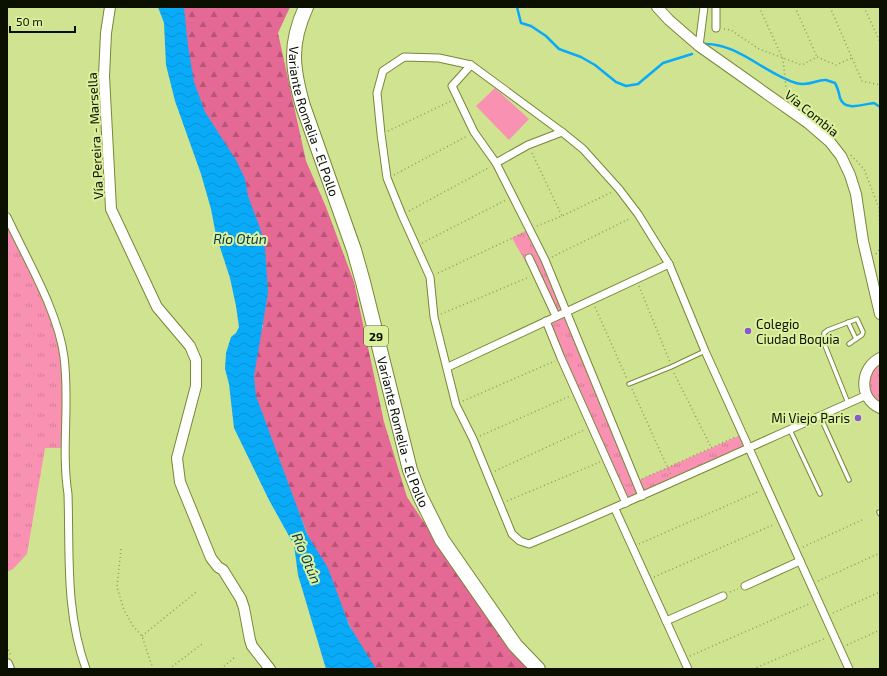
<svg xmlns="http://www.w3.org/2000/svg" width="887" height="676" font-family="'Exo 2',sans-serif">
  <defs>
    <pattern id="grass-tufts" width="24" height="20" patternUnits="userSpaceOnUse"><rect width="24" height="20" fill="#f991b3"/><path d="M3 7l-1-3M5 7V3M7 7l1-3M15 17l-1-3M17 17v-4M19 17l1-3" fill="none" stroke="#d47c98"/></pattern>
    <pattern id="forest-firs" width="22" height="20" patternUnits="userSpaceOnUse"><rect width="22" height="20" fill="#e56995"/><path d="M5 1l3.5 6h-7zM16 11l3.5 6h-7z" fill="#b85577"/></pattern>
    <pattern id="water-waves" width="16" height="10" patternUnits="userSpaceOnUse"><rect width="16" height="10" fill="#09abf9"/><path d="M0 5q4-4 8 0t8 0" fill="none" stroke="#0892d4"/></pattern>
  </defs>
  <rect width="100%" height="100%" fill="#cfe391"/>
  <g fill="url(#grass-tufts)">
    <path d="M7,217L47,301L61,342L65,448H45L27,554L13,569L7,572Z"/>
    <path d="M529,229L635,482L743,434L749,448L626,503L546,321L553,317L533,275L512,238Z"/>
    <path d="M880,358V408L871,401L866,372Z"/>
  </g>
  <path fill="url(#forest-firs)" d="M178,7H290L278,33L306,161L326,207L354,282L384,422L407,497L476,600L536,669H368L365,664L352,630L323,574L301,518L274,469L246,369L263,326L187,89Z"/>
  <path fill="#f991b3" d="M495,88L529,119L509,140L476,106Z"/>
  <path fill="url(#water-waves)" d="M158,7H184L188,46L194,82L205,112L236,160L245,179L248,196L261,231L265,248L268,293L254,376L256,396L307,534L328,568L349,625L376,669H326L298,575L294,545L269,500L234,428L229,384L225,369L226,353L231,337L236,333L239,327L236,306L230,278L216,235L211,209L201,174L175,101L166,65L164,23Z"/>
  <g fill="none" stroke-linecap="round" stroke-linejoin="round">
    <g stroke="#09abf9" stroke-width="2.5">
      <path d="M517,7L521,23L531,26L546,36L559,49L581,57L595,65L616,82L626,86L638,84L663,63L692,54"/>
      <path d="M703,44C737,42 765,74 796,83C810,87 817,79 826,80C829,81 832,82 835,83C838,88 839,93 840,98C845,112 863,104 874,103L880,107"/>
    </g>
    <defs>
      <g id="lane">
        <path d="M848,322L856,339L849,344"/>
        <path d="M629,384L671,367L705,351"/>
        <path d="M848,403L824,343V333L828,330L857,319L863,332L862,335L856,339"/>
        <path d="M820,416L849,480"/>
        <path d="M790,430L820,494"/>
        <path d="M879,512L880,514"/>
      </g>
      <g id="street">
        <path d="M716,28V7"/>
        <path d="M699,46L704,7"/>
        <path d="M471,65L452,86L474,132L496,163L545,260L642,496"/>
        <path d="M496,163L528,145L562,132"/>
        <path d="M7,217C27,260 58,311 64,357C70,403 61,449 68,494C70,554 65,611 86,669"/>
        <path d="M529,258L556,316"/>
        <path d="M546,321L561,358L626,503"/>
        <path d="M448,367L669,264"/>
        <path d="M615,509L688,669"/>
        <path d="M745,586L800,561"/>
        <path d="M666,621L723,596"/>
        <path d="M849,669L705,351L669,264L638,214L619,189L583,149L562,132L471,65L439,58L404,57L383,71L377,93L381,134L387,178L402,215L430,277L434,317L456,405L473,439L512,534L520,541L529,544C643,497 754,445 867,395"/>
      </g>
      <g id="secondary">
        <path d="M110,7L106,33L104,76L111,209L157,307L190,346L196,360V386L177,458L180,482L211,558L218,567L223,570L241,599L244,608L250,640L252,646L270,669"/>
        <path d="M657,7L669,20L699,46L808,123L830,142L841,156L850,175L856,194L863,241L880,314"/>
        <path d="M880,358C860,368 858,398 880,408"/>
        <path d="M7,664L9,669"/>
      </g>
      <g id="highway">
        <path id="s1" d="M306,7C289,44 292,68 303,106L354,250L363,282L410,470L420,496L442,540L515,645L538,669"/>
      </g>
    </defs>
    <use href="#lane" stroke="#778837" stroke-width="5.5"/>
    <use href="#street" stroke="#778837" stroke-width="9"/>
    <use href="#secondary" stroke="#778837" stroke-width="12"/>
    <use href="#highway" stroke="#778837" stroke-width="16"/>
    <g stroke="#8d9c61" stroke-width="1.5" stroke-dasharray="1 3" stroke-linecap="butt">
      <path d="M759,7L783,59L786,88L811,113"/>
      <path d="M795,7L817,57"/>
      <path d="M830,7L862,81L880,85"/>
      <path d="M864,7L880,42"/>
      <path d="M724,29L731,30L759,49L802,65L817,57L836,65L852,58"/>
      <path d="M388,131L451,101"/>
      <path d="M532,153L562,216"/>
      <path d="M851,155L864,169L879,208L880,239"/>
      <path d="M394,175L467,136"/>
      <path d="M409,211L490,167"/>
      <path d="M537,226L562,216L612,192"/>
      <path d="M422,243L506,200"/>
      <path d="M876,254L880,248"/>
      <path d="M552,257L631,218"/>
      <path d="M438,273L523,233"/>
      <path d="M639,286L670,362"/>
      <path d="M595,307L627,379"/>
      <path d="M441,314L527,278"/>
      <path d="M674,373L711,447"/>
      <path d="M632,389L671,475"/>
      <path d="M463,401L555,361"/>
      <path d="M480,436L570,396"/>
      <path d="M495,471L584,430"/>
      <path d="M642,479L735,437"/>
      <path d="M507,501L600,462"/>
      <path d="M639,544L760,491"/>
      <path d="M803,547L862,520"/>
      <path d="M121,549L117,587L124,610L133,626L142,636L153,669"/>
      <path d="M654,577L775,524"/>
      <path d="M818,581L880,553"/>
      <path d="M730,592L738,589"/>
      <path d="M833,613L880,592"/>
      <path d="M142,636L196,592"/>
      <path d="M847,645L880,630"/>
      <path d="M7,646L11,656"/>
      <path d="M690,656L811,603"/>
      <path d="M169,669L202,644"/>
      <path d="M221,669L235,657"/>
      <path d="M753,669L826,638"/>
    </g>
    <use href="#lane" stroke="#fff" stroke-width="3.5"/>
    <use href="#street" stroke="#fff" stroke-width="7"/>
    <use href="#secondary" stroke="#fff" stroke-width="10"/>
    <use href="#highway" stroke="#fff" stroke-width="14"/>
  </g>
  <g fill="#8957d0" stroke="#dcf09d" stroke-width="1.5">
    <circle cx="748" cy="331" r="4"/>
    <circle cx="858" cy="418" r="4"/>
  </g>
  <g text-anchor="middle" dominant-baseline="central" stroke-width="4" stroke-linejoin="round" paint-order="stroke">
    <rect fill="#dcf09d" stroke="#49522f" stroke-width="1" x="364" y="326" width="24" height="20" rx="3"/>
    <g font-size="12" font-weight="bold" fill="#0a0f00">
      <text x="376" y="336">29</text>
    </g>
    <g font-size="13" fill="#0a0f00" stroke="#dcf09d">
      <text transform="translate(812 113) rotate(39)">Vía Combia</text>
      <text stroke="none"><textPath href="#s1" startOffset="119">Variante Romelia - El Pollo</textPath></text>
      <text transform="translate(95 136) rotate(-93)">Vía Pereira - Marsella</text>
      <text stroke="none"><textPath href="#s1" startOffset="443">Variante Romelia - El Pollo</textPath></text>
    </g>
    <g font-size="13" fill="#0a0f00" stroke="#dcf09d" text-anchor="start">
      <text x="756" y="324">Colegio<tspan x="756" dy="15">Ciudad Boquia</tspan></text>
      <text x="850" y="418" text-anchor="end">Mi Viejo Paris</text>
    </g>
    <g font-size="14" font-style="italic" fill="#003958" stroke="#dcf09d">
      <text x="240" y="238">Río Otún</text>
      <text transform="translate(307 558) rotate(67)">Río Otún</text>
    </g>
  </g>
  <rect width="887" height="676" fill="none" stroke="#0a0f00" stroke-width="16"/>
  <path d="M10 26v6h65v-6" fill="none" stroke="#0a0f00" stroke-width="2"/>
  <text x="16" y="26" font-size="12" fill="#0a0f00" stroke="#dcf09d" stroke-width="3" paint-order="stroke">50 m</text>
</svg>
